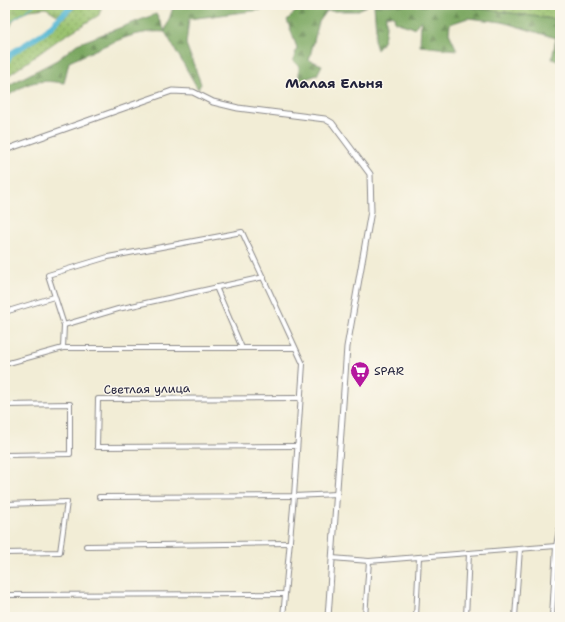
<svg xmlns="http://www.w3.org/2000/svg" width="565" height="622" font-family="'Shantell Sans',sans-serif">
  <defs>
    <pattern id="grass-dots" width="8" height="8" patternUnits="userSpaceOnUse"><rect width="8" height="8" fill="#98c16d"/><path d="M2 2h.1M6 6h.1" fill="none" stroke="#7c9c5b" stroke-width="1.8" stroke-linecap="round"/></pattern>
    <pattern id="forest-firs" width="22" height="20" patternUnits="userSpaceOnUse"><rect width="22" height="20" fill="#7aa760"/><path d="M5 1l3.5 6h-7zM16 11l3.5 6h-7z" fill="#648850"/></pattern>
    <pattern id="wetland-marsh" width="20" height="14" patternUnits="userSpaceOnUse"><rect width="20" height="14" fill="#98c16d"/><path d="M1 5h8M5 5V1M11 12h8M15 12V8" fill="none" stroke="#7c9c5b"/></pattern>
  </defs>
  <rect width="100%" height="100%" fill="#fbf7ec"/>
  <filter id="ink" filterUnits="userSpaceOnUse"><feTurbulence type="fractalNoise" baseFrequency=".025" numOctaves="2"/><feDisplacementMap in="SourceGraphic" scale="8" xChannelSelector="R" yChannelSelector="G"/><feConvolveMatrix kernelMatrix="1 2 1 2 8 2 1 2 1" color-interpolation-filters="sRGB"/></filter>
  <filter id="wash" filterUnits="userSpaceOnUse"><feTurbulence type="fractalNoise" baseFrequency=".012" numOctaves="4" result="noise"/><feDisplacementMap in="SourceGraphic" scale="16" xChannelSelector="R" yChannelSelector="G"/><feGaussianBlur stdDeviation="0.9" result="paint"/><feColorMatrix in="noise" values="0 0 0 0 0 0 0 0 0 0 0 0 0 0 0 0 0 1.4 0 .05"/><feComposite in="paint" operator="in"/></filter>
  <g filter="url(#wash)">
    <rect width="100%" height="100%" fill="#f2edd6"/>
    <g fill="url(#grass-dots)" stroke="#5d7254">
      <path d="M75,5H102L99,15L58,40L5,78C5,75 4,69 5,66C11,49 62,27 75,5Z"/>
      <path d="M454,5H560V20Z"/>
    </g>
    <g fill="url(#forest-firs)" stroke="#4e644e">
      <path d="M174,5L367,6L356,11H327L319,22L309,60L322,65L317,75L299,81V66L293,61L297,48L287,20L296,11L292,6L189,19L186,44L201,84L198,89L165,32C132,29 99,49 69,62L64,83C35,79 28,82 5,98V87L57,60L77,44L156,14L165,31Z"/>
      <path d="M374,5H454L560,20V62L552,59L556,38L502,22L468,18L450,24L449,33L457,50L420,46L421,20L414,28L395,22L394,16L386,15C386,27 387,40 377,50L374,40L376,30Z"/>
    </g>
    <path fill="url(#wetland-marsh)" stroke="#5d7254" d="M7,5H73L70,9L57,15L46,8L29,10L14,19L9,29L5,31V6Z"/>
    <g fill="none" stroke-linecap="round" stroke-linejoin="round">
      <path stroke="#56b8d4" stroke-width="1" d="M5,28L14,19L35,5"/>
      <path stroke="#56b8d4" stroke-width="6" d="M5,63L12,53L45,32L73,5"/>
    </g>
  </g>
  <g filter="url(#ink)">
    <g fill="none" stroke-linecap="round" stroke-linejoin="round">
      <defs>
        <g id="minor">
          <path d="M216,287L242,348"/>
          <path d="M5,312L54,297"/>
          <path d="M64,325L118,309L264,277"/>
          <path d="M63,348L64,325L48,275L108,257L242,232L303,364L294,496L283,617"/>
          <path d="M5,364L63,348H295"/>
          <path d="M5,405L70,404V454L5,455"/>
          <path d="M297,446L97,447L98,399L300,398"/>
          <path d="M99,497L294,496L337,494"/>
          <path d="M5,504L67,502L60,552L5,553"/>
          <path d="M86,546L290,543"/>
          <path d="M332,558L369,561L556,546"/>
          <path d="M5,595L285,594"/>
          <path d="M365,617L369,561"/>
          <path d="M416,617L419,557"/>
          <path d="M466,617L469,553"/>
          <path d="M515,617L520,549"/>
          <path d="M552,617L556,546L560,524"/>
        </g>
        <path id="tertiary" d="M5,150L172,91L193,92L213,102L238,108L325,119L332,123L370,174L371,211L347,347L328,617"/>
      </defs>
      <use href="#minor" stroke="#8a8888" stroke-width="6"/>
      <use href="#tertiary" stroke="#8a8888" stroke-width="7"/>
      <use href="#minor" stroke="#fff" stroke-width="4"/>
      <use href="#tertiary" stroke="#fff" stroke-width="5"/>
    </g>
  </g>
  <defs>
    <symbol id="supermarket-pin" viewBox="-11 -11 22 30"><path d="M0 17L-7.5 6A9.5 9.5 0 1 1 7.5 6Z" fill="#b5179e" stroke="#fbf7ec"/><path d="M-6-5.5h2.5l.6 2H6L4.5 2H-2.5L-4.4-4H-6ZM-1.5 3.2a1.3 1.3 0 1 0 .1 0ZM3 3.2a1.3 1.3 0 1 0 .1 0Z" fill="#fff"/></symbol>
  </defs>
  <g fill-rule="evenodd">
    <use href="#supermarket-pin" x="349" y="360" width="22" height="30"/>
  </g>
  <g text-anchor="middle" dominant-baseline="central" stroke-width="3" stroke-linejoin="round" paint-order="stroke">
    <g font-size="12" fill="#22223b" stroke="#fbf7ec" text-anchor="start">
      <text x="374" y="371">SPAR</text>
    </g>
    <g font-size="12" fill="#22223b" stroke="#fbf7ec">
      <text transform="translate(147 389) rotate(-1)">Светлая улица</text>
    </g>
    <g font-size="14" font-weight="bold" fill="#22223b" stroke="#fbf7ec">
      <text x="334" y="83">Малая Ельня</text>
    </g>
  </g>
  <rect width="565" height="622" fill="none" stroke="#fbf7ec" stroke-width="20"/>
</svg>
